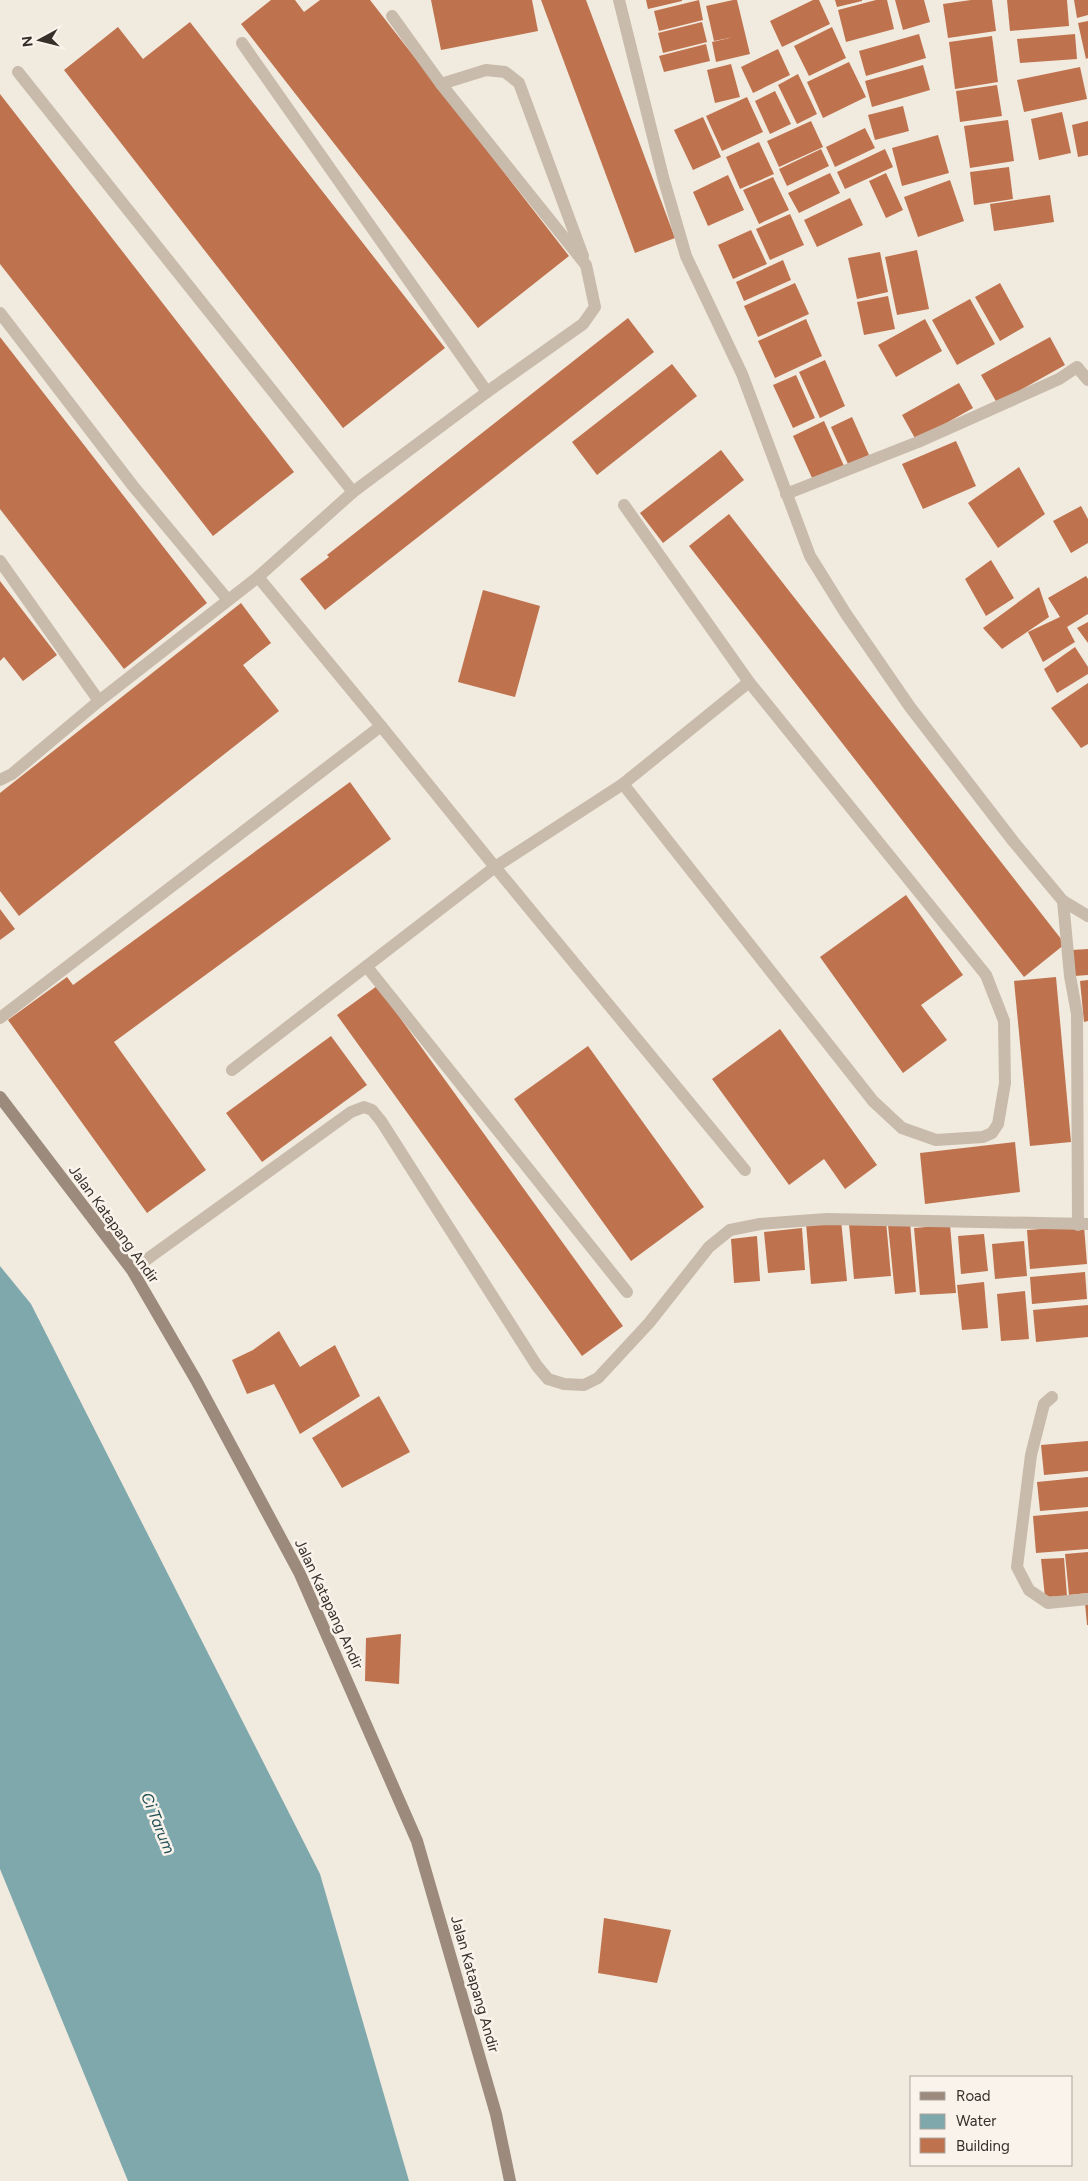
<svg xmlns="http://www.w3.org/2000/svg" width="1088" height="2181" font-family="Figtree,sans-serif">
  <rect width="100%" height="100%" fill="#f1eade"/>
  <path fill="#7fa8ad" d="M0,1266L31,1304L320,1874L409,2181H128L0,1869Z"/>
  <g fill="#bf724e">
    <path d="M271,0H295L304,12L320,0H370L569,256L478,328L241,24Z"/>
    <path d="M431,0H532L538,31L441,50Z"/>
    <path d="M541,0H586L675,238L635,253Z"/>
    <path d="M646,0H682V1L648,9Z"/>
    <path d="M699,0L703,20L659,31L654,11Z"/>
    <path d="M733,0H737L750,54L716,62L712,42L734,37L714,41L706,6Z"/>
    <path d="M813,0H819L830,24L782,47L770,21Z"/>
    <path d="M835,0H862V1L837,7Z"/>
    <path d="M876,0H887L894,29L846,42L838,10Z"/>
    <path d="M895,0H924L930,22L903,30Z"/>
    <path d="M971,0H992L996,31L948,38L943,4Z"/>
    <path d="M1007,0H1067L1069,26L1010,31Z"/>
    <path d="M1074,0H1088V15L1077,18Z"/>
    <path d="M1088,21V58L1086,59L1078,23Z"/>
    <path d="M190,22L445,348L343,428L64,70L118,27L143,59Z"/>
    <path d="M702,22L707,42L663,53L658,33Z"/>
    <path d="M832,27L846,58L809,76L794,46Z"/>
    <path d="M919,34L926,58L866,76L859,51Z"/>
    <path d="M1075,34L1077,59L1020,63L1017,39Z"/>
    <path d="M992,36L998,82L955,89L949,42Z"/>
    <path d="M706,44L710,61L664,72L659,56Z"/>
    <path d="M778,49L790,75L753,93L741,67Z"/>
    <path d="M849,62L866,97L823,118L807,82Z"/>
    <path d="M731,64L740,97L715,103L707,70Z"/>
    <path d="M923,65L930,90L872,107L865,81Z"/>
    <path d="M1080,67L1087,99L1024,112L1017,80Z"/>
    <path d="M798,74L817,114L797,124L778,85Z"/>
    <path d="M997,85L1002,116L960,122L956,91Z"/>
    <path d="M775,91L791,124L770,134L755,101Z"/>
    <path d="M0,94L294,472L213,536L0,264Z"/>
    <path d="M747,97L763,132L722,151L706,116Z"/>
    <path d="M903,106L909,131L875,140L868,115Z"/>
    <path d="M1062,112L1071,153L1039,160L1031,119Z"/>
    <path d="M703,117L721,157L693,170L674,130Z"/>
    <path d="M1008,120L1014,161L970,168L964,126Z"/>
    <path d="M811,121L823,147L779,167L767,141Z"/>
    <path d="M1088,121V155L1078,157L1072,125Z"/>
    <path d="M865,128L875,148L835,167L826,147Z"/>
    <path d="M938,135L949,173L902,186L892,148Z"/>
    <path d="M759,142L774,174L740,189L726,157Z"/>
    <path d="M821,149L829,166L787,186L779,169Z"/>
    <path d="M885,149L893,167L845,189L837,172Z"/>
    <path d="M1009,167L1013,199L974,205L970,172Z"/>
    <path d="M830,173L840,193L799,213L788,193Z"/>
    <path d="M886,173L903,210L886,218L869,181Z"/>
    <path d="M728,175L744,210L708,226L693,192Z"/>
    <path d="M773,177L789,210L759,224L743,190Z"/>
    <path d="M950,180L964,221L918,237L904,197Z"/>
    <path d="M1050,195L1054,222L994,231L990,204Z"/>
    <path d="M850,198L863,225L817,247L804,220Z"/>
    <path d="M790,214L804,245L770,260L756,229Z"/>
    <path d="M751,230L767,264L733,279L718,245Z"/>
    <path d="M917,250L929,309L897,315L885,257Z"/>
    <path d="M880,252L888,292L857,299L848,258Z"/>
    <path d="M783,260L791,280L744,301L736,282Z"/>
    <path d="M795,283L809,314L758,337L744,306Z"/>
    <path d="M1000,283L1024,327L1000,341L975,297Z"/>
    <path d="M888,296L895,329L864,335L857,302Z"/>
    <path d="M970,299L995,344L957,365L932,320Z"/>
    <path d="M628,318L654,352L325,610L300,579L329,557L327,555Z"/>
    <path d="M806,319L822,356L775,378L758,341Z"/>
    <path d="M925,319L942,351L896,377L878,345Z"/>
    <path d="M0,337L207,603L124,669L0,509Z"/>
    <path d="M1050,337L1065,365L997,403L981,375Z"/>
    <path d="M825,360L845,406L820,418L799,372Z"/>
    <path d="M672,364L697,396L597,475L572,442Z"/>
    <path d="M796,375L815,418L793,428L773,385Z"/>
    <path d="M959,383L973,408L916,440L902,415Z"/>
    <path d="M852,417L869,455L848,464L831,427Z"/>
    <path d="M824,421L844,466L813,480L793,436Z"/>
    <path d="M956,441L976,486L923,509L902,464Z"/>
    <path d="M721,450L744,480L663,543L640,513Z"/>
    <path d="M1019,467L1045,514L998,548L968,503Z"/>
    <path d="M1081,506L1088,519V543L1071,553L1053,521Z"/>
    <path d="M729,514L1065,944L1024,977L689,546Z"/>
    <path d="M991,560L1014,598L986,616L965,579Z"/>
    <path d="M1086,576L1088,579V614L1067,627L1075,642L1043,662L1028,632L1060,617L1048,598Z"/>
    <path d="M0,581L57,655L23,681L4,657L0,661Z"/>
    <path d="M1039,587L1049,617L1002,649L983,628Z"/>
    <path d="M483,590L540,606L515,697L458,682Z"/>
    <path d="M241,603L271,643L243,665L279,711L19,916L0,891V793Z"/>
    <path d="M1088,622V643L1077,628Z"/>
    <path d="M1075,647L1088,667V674L1057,693L1044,669Z"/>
    <path d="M1088,683V744L1081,748L1051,708Z"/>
    <path d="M350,782L391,839L114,1042L206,1170L147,1213L8,1020L67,977L73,985Z"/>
    <path d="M906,895L963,975L921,1005L947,1040L903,1073L820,957Z"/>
    <path d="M0,909L15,929L0,940Z"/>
    <path d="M1088,949V975L1074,976L1072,950Z"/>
    <path d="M1056,977L1071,1142L1030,1146L1014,981Z"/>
    <path d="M1088,980V1021L1084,1022L1080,981Z"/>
    <path d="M377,986L623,1326L582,1356L337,1015Z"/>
    <path d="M780,1029L877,1165L845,1189L824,1159L789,1185L712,1079Z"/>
    <path d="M331,1036L367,1085L262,1162L226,1113Z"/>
    <path d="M588,1046L704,1207L631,1261L514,1099Z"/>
    <path d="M1015,1142L1020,1192L925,1204L920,1153Z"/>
    <path d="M841,1220L847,1281L811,1284L806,1223Z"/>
    <path d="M886,1221L891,1276L854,1279L849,1224Z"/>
    <path d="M910,1223L916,1292L895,1294L888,1225Z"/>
    <path d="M950,1225L956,1293L920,1295L914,1228Z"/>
    <path d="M1084,1226L1087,1264L1030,1269L1027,1230Z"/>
    <path d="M802,1228L805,1270L768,1273L764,1232Z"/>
    <path d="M984,1234L988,1271L961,1274L958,1236Z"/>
    <path d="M757,1236L760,1281L734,1283L731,1239Z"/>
    <path d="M1024,1241L1027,1276L995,1279L992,1244Z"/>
    <path d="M1085,1272L1087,1299L1032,1304L1030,1277Z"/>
    <path d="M984,1282L988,1328L962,1330L957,1285Z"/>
    <path d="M1025,1291L1029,1339L1001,1341L997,1294Z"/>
    <path d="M1088,1305V1337L1036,1342L1033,1310Z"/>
    <path d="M279,1331L300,1367L335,1345L360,1396L300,1434L274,1384L247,1394L232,1360L253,1350Z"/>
    <path d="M379,1396L410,1452L342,1488L312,1438Z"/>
    <path d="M1088,1441V1471L1044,1475L1041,1445Z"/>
    <path d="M1088,1477V1507L1040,1511L1037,1482Z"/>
    <path d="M1088,1511V1549L1036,1553L1033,1516Z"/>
    <path d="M1088,1552V1593L1069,1595L1065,1554Z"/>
    <path d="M1064,1558L1067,1596L1045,1597L1041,1559Z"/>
    <path d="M1088,1602V1625H1087L1085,1603Z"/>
    <path d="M401,1634L399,1684L365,1681L366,1638Z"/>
    <path d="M604,1918L671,1930L657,1983L598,1973Z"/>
  </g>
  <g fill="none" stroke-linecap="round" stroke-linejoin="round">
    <g stroke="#c9bbab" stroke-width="12">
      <path d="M619,0L663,177L686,256L742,374L810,556L846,614L910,707L1013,841L1063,901L1070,976L1077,1014L1078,1225"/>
      <path d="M242,43L487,392"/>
      <path d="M18,72L353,492"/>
      <path d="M441,84L486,70L505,72L519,83L583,256"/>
      <path d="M0,313L133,486L228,600"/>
      <path d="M786,494L918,442L1059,379L1077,367L1088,380"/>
      <path d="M0,561L99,701"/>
      <path d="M258,577L381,726"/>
      <path d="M0,780L12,774L99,701L258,577L353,492L487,392L583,324L595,307L586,265L441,84L392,16"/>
      <path d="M623,784L873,1101L902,1128L936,1140L983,1137L992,1133L998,1124L1005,1083L1004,1021L986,975L749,682L624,505"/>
      <path d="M1063,901L1088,916"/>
      <path d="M367,967L627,1292"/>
      <path d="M0,1018L381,726L495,867L745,1170"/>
      <path d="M232,1070L495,867L623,784L749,682"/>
      <path d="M132,1270L351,1112L364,1107L372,1110L381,1121L537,1366L548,1379L564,1384L584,1385L598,1378L649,1323L709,1247L730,1230L760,1224L827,1219L1088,1224"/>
      <path d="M1052,1397L1044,1404L1031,1455L1017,1567L1029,1590L1048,1603L1088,1599"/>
    </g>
    <path stroke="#9c8a7c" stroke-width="12" d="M0,1097L132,1270L196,1380L300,1574L417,1841L496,2114L510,2181"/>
  </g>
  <g text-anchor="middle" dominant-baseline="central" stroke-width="5" stroke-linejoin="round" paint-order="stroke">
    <g font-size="15" fill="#372f2a" stroke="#f9f3eb">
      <text transform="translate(114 1224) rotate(54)">Jalan Katapang Andir</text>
      <text transform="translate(329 1604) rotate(65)">Jalan Katapang Andir</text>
      <text transform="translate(475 1984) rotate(74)">Jalan Katapang Andir</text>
    </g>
    <g font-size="16" font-style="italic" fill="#214f56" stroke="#f9f3eb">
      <text transform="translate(158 1823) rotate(68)">Ci Tarum</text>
    </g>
  </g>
  <rect x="910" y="2076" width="162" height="90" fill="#f9f3eb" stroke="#aba59e"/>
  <rect x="920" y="2092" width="25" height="8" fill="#9c8a7c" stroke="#aba59e"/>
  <text x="956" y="2101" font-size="15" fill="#372f2a">Road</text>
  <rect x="920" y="2114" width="25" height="15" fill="#7fa8ad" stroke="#aba59e"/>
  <text x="956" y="2126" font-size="15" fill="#372f2a">Water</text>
  <rect x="920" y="2138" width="25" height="15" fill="#bf724e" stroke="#aba59e"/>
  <text x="956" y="2151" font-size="15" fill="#372f2a">Building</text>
  <g transform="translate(40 40) rotate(263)" stroke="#f9f3eb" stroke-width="4" paint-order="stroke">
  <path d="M0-4L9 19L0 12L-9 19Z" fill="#372f2a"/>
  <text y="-8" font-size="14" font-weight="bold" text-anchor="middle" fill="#372f2a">N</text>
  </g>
</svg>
